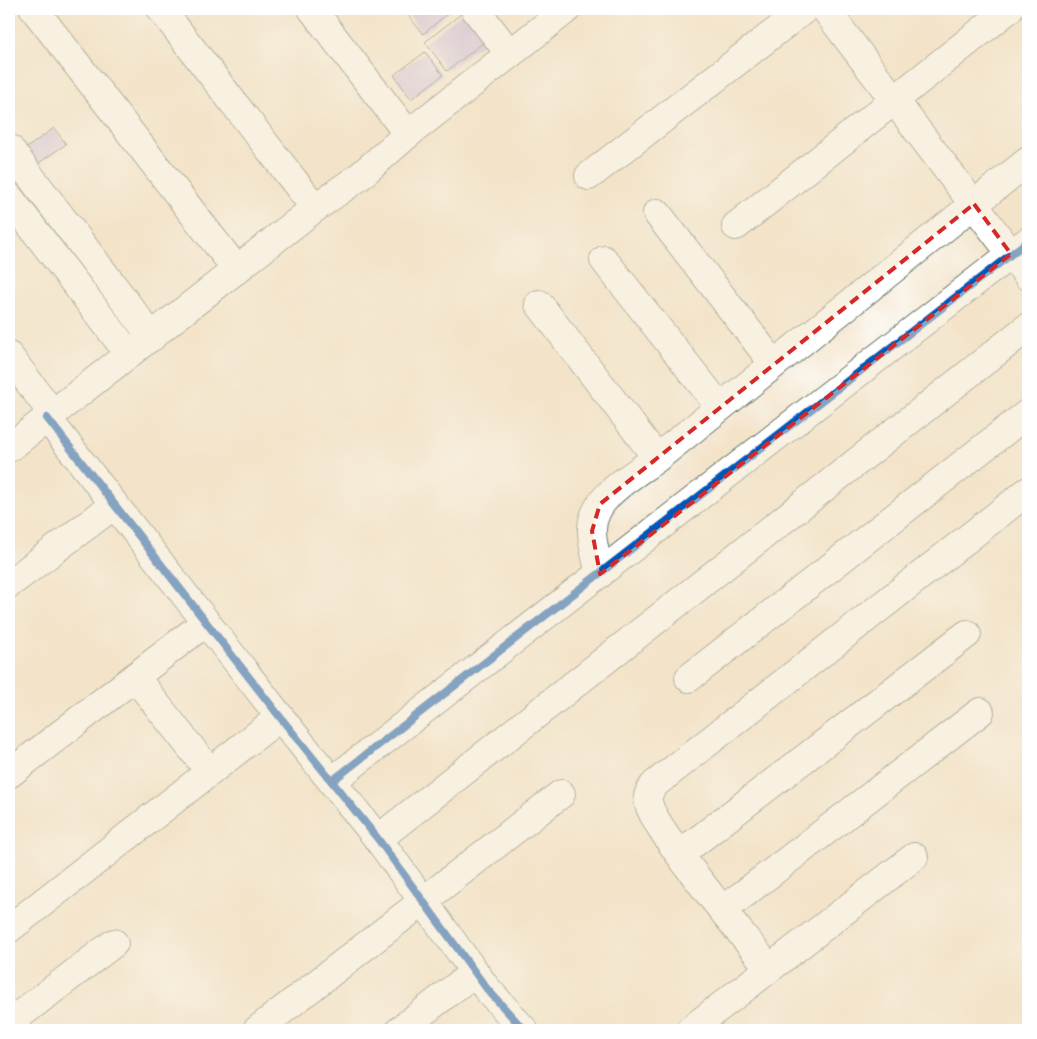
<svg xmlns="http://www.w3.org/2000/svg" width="1037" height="1039" font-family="'Patrick Hand',sans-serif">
  <rect width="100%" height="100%" fill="#fff"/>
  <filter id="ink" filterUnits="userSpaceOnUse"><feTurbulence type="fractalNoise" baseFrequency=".02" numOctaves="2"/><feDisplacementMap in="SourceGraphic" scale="10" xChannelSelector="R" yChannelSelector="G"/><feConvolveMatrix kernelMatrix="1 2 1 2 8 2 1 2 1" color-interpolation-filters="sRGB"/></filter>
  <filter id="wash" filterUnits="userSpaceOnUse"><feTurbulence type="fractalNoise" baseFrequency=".0096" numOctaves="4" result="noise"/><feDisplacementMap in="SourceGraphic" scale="20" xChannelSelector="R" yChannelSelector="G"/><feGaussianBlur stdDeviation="1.12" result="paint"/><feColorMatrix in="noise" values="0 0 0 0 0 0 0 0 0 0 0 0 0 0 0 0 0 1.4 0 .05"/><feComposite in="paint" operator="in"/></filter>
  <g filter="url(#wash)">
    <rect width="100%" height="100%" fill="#f3e3c9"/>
    <g id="blocks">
      <g fill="#bad">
        <path d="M416,9H453L423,34L408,15Z"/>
        <path d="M466,10L488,39L447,71L425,42Z"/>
        <path d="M425,52L443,75L411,99L394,75Z"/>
        <path d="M54,128L66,144L36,165L25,149Z"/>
      </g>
    </g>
  </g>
  <g filter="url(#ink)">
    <use href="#blocks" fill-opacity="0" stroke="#697768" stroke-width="1"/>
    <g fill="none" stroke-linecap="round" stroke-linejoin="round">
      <defs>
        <g id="minor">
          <path d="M34,9L237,270"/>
          <path d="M161,9L315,208"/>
          <path d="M312,9L408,134"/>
          <path d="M475,9L510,54"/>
          <path d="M825,9L1028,276"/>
          <path d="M9,148L152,337"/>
          <path d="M589,176L805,9"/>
          <path d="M9,197L129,354"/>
          <path d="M657,213L774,364"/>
          <path d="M736,226L1009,9"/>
          <path d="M604,260L720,407"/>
          <path d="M539,304L657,458"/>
          <path d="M9,356L53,414"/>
          <path d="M47,418L280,717L378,839L487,989L524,1030"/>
          <path d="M9,448L315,208L359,177L408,134L567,9"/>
          <path d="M600,574C597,560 592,545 592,531C591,497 633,476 657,458L1028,161"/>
          <path d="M9,584L114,505"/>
          <path d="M135,677L210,772"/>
          <path d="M689,678L1028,413"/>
          <path d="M9,774L206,622"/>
          <path d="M332,781L1028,241"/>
          <path d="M378,839L1028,327"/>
          <path d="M680,854L967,634"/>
          <path d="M723,910L980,712"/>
          <path d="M9,929L280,717"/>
          <path d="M769,968C748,941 651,827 648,801C647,793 651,789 655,784L1028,491"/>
          <path d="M9,1023L114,943"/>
          <path d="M257,1030L561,794"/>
          <path d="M400,1030L475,972"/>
          <path d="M690,1030L914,857"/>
        </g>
      </defs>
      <use href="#minor" stroke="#697768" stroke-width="30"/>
      <use href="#minor" stroke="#fff" stroke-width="28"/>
      <defs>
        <g id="cycleway">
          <path d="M47,418L280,717L378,839L487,989L524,1030"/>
          <path d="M332,781L1028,241"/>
        </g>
      </defs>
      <use href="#cycleway" stroke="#fff" stroke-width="11"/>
      <use href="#cycleway" stroke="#0057b8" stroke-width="8"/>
    </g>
  </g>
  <path d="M0 0H1037V1039H0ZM974,204L1011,254L600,574L592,531L600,504Z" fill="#f3e3c9" fill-opacity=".55" fill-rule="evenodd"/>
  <path fill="none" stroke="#d62828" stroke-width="4" stroke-dasharray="10 6" stroke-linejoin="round" d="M974,204L1011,254L600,574L592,531L600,504Z"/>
  <rect width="1037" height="1039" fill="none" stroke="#fff" stroke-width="30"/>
</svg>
